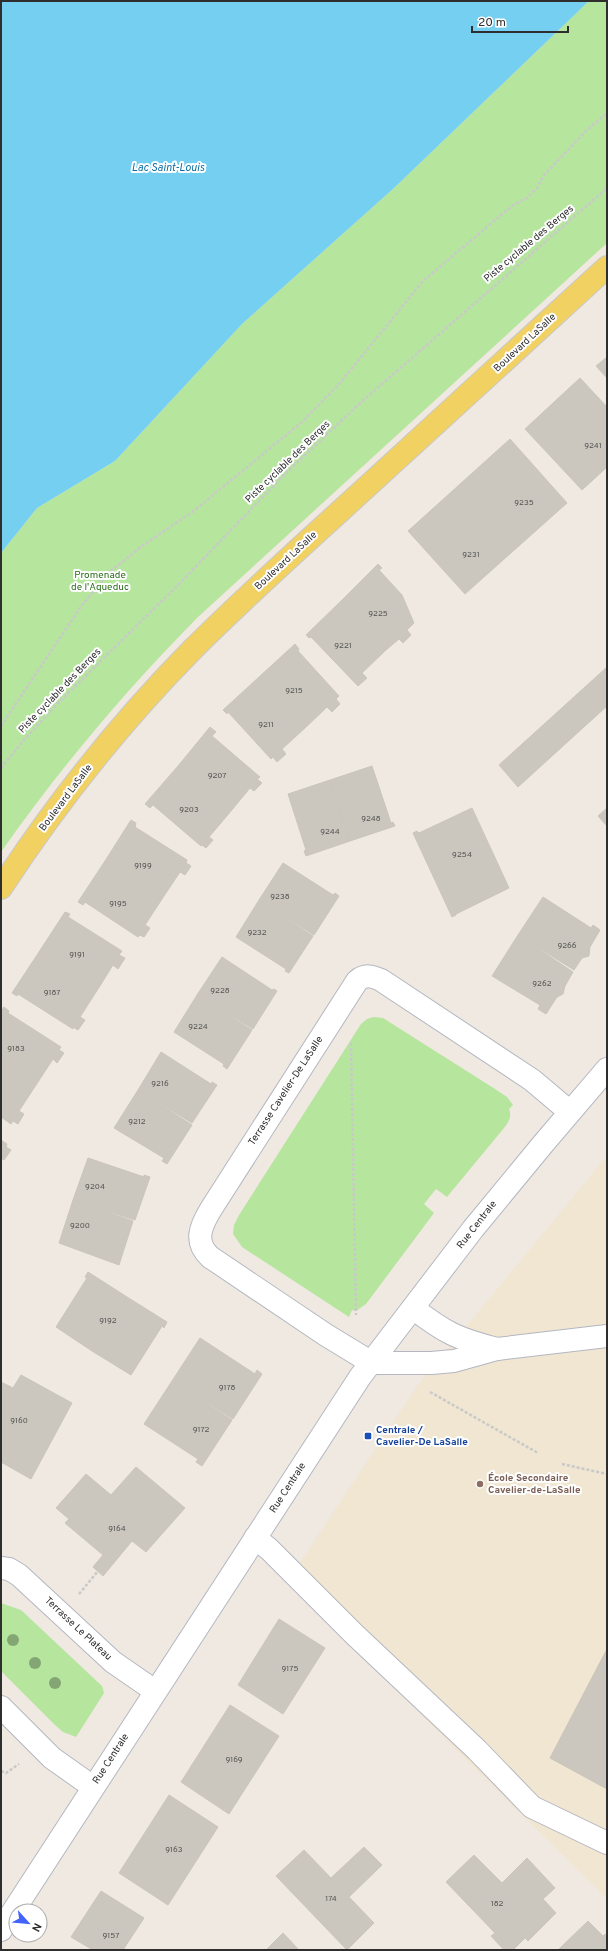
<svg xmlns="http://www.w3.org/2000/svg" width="608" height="1951" font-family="Overpass,sans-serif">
  <rect width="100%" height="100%" fill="#efe9e1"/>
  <path fill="#f0e6d1" d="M607,1156V1899L287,1582L417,1386Z"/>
  <g fill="#b6e59e">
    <path d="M589,1H607V243L198,617C126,690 60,768 1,852V553L37,508L115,461L242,324L394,188Z"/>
    <path d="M374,1017L383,1018L495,1089L507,1097L513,1105L509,1109C512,1116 509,1122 504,1128L447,1197L436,1189L424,1204L434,1213L366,1304L356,1311L352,1310L349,1317L242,1247L233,1234L234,1225L239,1215L361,1024L367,1019Z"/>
    <path d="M1,1603L21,1610L102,1686L104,1693L76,1737L63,1732L55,1725L1,1671Z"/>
  </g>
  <path fill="#75cff0" d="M1,1H589L394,188L242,324L115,461L37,508L1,553Z"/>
  <g fill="#cbc7bf" stroke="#cbc5ba">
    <path d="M607,357V378L596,366Z"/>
    <path d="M580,378L607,407V467L582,490L525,429Z"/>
    <path d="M510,439L567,503L465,594L408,531Z"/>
    <path d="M378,564L382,568L379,570L402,595L414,623L407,630L411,635L403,643L399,639L386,650L341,601Z"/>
    <path d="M341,601L386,650L362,673L367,678L358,686L311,637L309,638L306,635Z"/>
    <path d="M295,644L299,649L298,651L339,696L336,699L340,704L332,712L327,707L305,728L259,677Z"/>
    <path d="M607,667V706L518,787L499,765Z"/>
    <path d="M259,677L305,728L282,749L286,754L277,762L273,757L271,759L228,712L227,714L223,710Z"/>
    <path d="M210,727L216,732L212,736L260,777L257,779L262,783L254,791L250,788L231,811L178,766Z"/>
    <path d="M178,766L231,811L209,837L213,840L206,848L202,845L201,846L153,805L150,808L145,804Z"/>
    <path d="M372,766L391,823L393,822L395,826L350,841L330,780Z"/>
    <path d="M330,780L350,841L306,856L304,851L306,850L288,794Z"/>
    <path d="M472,808L491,849L433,876L413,833L417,831L419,833Z"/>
    <path d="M607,808V826L598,816Z"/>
    <path d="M131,820L136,823L135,827L187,860L186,863L191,866L185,875L180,872L162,899L105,861Z"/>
    <path d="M491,849L509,888L456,914V915L452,917L433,876Z"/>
    <path d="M105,861L162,899L145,925L150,928L144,937L140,935L138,937L85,902L83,905L78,902Z"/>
    <path d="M283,863L333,895L335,893L339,896L314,935L259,900Z"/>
    <path d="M543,897L591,928L593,925L600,930L590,947L589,956L582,958L574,970L518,935Z"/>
    <path d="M259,900L313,936L289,973L285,971L286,969L236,937Z"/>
    <path d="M65,912L70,914L68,917L122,951L119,955L125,958L118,969L113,965L98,989L39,952Z"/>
    <path d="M518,935L573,972L565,986L563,994L557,997L546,1014L538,1009L540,1005L492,976Z"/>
    <path d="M39,952L98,989L80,1017L85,1020L78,1030L73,1027V1029L18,994L17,996L12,993Z"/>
    <path d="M222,957L272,990L274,989L277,991L253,1029L197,995Z"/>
    <path d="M197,995L252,1030L227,1069L223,1066L224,1064L174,1032Z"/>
    <path d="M4,1007L9,1011L8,1013L61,1047L59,1050L64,1053L57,1063L53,1059L36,1085L1,1063V1011Z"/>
    <path d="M161,1052L211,1084L212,1082L217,1085L192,1123L138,1090Z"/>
    <path d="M1,1063L36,1085L19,1111L24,1114L18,1124L13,1121L11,1124L1,1117Z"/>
    <path d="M138,1090L192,1125L167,1164L162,1161L164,1158L114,1128Z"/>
    <path d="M1,1140L7,1144L6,1147L11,1150L4,1160L1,1158Z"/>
    <path d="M88,1158L144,1177V1175L150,1177L135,1220L73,1200Z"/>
    <path d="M73,1200L133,1221L119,1265L59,1243Z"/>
    <path d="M88,1272L127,1297L92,1351L56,1327L87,1278L85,1277Z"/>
    <path d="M127,1297L167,1322L164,1328L162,1326L131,1375L92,1351Z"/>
    <path d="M200,1338L255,1374L257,1370L262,1374L233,1419L172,1381Z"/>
    <path d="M21,1375L72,1403L31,1479L1,1462V1382L13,1388Z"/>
    <path d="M172,1381L232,1420L202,1466L196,1462L198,1459L144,1424Z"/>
    <path d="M136,1467L185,1508L146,1552L132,1541L103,1576L93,1567L103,1555L65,1523L69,1519L56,1508L86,1474L111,1495Z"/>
    <path d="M279,1619L325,1648L283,1714L238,1685Z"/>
    <path d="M607,1649V1789L550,1758Z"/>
    <path d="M230,1705L279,1736L229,1814L181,1782Z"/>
    <path d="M169,1795L218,1827L168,1905L119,1873Z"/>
    <path d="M364,1847L382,1865L349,1897L374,1923L347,1950L276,1876L304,1850L331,1878Z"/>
    <path d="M474,1855L502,1883L527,1858L555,1888L543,1899L556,1913L528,1941L525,1938L513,1950H504L491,1936L495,1933L446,1882Z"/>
    <path d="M101,1891L144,1918L123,1950H93L71,1937Z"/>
    <path d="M588,1921L603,1936L605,1934L607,1936V1950H558Z"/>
    <path d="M283,1933L299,1950H266Z"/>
  </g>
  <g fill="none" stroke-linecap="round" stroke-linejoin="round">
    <defs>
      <g id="minor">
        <path d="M413,1308C445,1333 458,1339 497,1349"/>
        <path d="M372,1363L326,1335L210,1257C194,1242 200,1227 211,1209L357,981C365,974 372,976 381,980L532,1080L570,1112"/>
        <path d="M372,1363H431L454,1361L497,1349L607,1336"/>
        <path d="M255,1538L269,1549L354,1634L477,1750L532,1807L607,1843"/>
        <path d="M1,1568L9,1569L19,1575L113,1662L155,1691"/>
        <path d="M1,1707L52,1758L93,1787"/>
        <path d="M1,1930L360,1377L473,1229L543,1144L607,1069"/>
      </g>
      <path id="major" d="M1,888C56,804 121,722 192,650C250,592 311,538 371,483C450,411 529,339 607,267"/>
    </defs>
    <use href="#minor" stroke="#b4b7c1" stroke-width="24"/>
    <use href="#major" stroke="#c9c9c9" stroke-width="24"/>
    <g stroke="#c9c9c9" stroke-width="2.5" stroke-dasharray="3 2" stroke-linecap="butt">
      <path d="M1,726L82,605L111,571L142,546L195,510L303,421L339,384L423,281L513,205L527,198L537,188L544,175L587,130L607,113"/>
      <path d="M1,768L23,741L57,704L176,587L285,474L359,404L607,188"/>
      <path d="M351,1043L356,1315"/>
      <path d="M430,1392L538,1453"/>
      <path d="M562,1464L607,1474"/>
      <path d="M79,1594L98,1571"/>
      <path d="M1,1771L6,1773L19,1764"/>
    </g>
    <use href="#minor" stroke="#fff" stroke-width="22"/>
    <use href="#major" stroke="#f2d163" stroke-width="22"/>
  </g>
  <g fill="#84a574">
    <circle cx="13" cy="1640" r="6"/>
    <circle cx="35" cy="1663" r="6"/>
    <circle cx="55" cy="1683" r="6"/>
  </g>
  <rect fill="#1a4fb4" stroke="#fff" stroke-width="1.5" x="364" y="1432" width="8" height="8" rx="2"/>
  <circle fill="#8d6e63" stroke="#fff" stroke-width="1.5" cx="480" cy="1484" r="4"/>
  <g text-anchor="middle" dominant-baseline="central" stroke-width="4" stroke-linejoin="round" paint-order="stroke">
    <g font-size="8" fill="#555452">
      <text x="593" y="446">9241</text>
      <text x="524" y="503">9235</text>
      <text x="471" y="555">9231</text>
      <text x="378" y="614">9225</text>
      <text x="343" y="646">9221</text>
      <text x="294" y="691">9215</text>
      <text x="266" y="725">9211</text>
      <text x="217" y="776">9207</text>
      <text x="189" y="810">9203</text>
      <text x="371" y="819">9248</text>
      <text x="330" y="832">9244</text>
      <text x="462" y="855">9254</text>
      <text x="143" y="866">9199</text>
      <text x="280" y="897">9238</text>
      <text x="118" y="904">9195</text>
      <text x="257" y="933">9232</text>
      <text x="567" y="946">9266</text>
      <text x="77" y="955">9191</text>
      <text x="542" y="984">9262</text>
      <text x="220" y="991">9228</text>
      <text x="52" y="993">9187</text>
      <text x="198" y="1027">9224</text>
      <text x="16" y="1049">9183</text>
      <text x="160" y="1084">9216</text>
      <text x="137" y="1122">9212</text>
      <text x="95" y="1187">9204</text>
      <text x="80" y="1226">9200</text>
      <text x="108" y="1321">9192</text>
      <text x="227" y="1388">9178</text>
      <text x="19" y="1421">9160</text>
      <text x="201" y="1430">9172</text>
      <text x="117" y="1529">9164</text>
      <text x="290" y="1669">9175</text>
      <text x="234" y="1760">9169</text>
      <text x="174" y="1850">9163</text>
      <text x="331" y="1899">174</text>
      <text x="497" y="1904">182</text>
      <text x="111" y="1936">9157</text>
    </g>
    <g font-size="10" fill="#2e2e2e" stroke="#fff">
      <text transform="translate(529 244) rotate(-40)">Piste cyclable des Berges</text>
      <text transform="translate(525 343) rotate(-43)">Boulevard LaSalle</text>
      <text transform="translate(288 462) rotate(-44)">Piste cyclable des Berges</text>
      <text transform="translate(286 561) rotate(-43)">Boulevard LaSalle</text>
      <text transform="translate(60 691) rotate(-46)">Piste cyclable des Berges</text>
      <text transform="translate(66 798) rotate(-53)">Boulevard LaSalle</text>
      <text transform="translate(286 1091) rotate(-57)">Terrasse Cavelier-De LaSalle</text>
      <text transform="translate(477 1225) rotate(-52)">Rue Centrale</text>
      <text transform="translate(288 1488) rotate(-57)">Rue Centrale</text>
      <text transform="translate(78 1629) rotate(43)">Terrasse Le Plateau</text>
      <text transform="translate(111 1759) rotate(-57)">Rue Centrale</text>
    </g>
    <g font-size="10" fill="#2c6e1b" stroke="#fff">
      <text x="100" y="575">Promenade<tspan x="100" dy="12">de l'Aqueduc</tspan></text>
    </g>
    <g font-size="10" font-weight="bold" fill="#164399" stroke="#fff" text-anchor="start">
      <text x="376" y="1430">Centrale /<tspan x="376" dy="12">Cavelier-De LaSalle</tspan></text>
    </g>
    <g font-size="10" font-weight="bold" fill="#785e54" stroke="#fff" text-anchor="start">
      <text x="488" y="1478">École Secondaire<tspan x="488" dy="12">Cavelier-de-LaSalle</tspan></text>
    </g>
    <g font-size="11" font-style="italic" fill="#0d6fa3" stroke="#fff">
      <text x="168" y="168">Lac Saint-Louis</text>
    </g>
  </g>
  <rect width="608" height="1951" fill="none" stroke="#2e2e2e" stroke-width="4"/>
  <g transform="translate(28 1923) rotate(117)"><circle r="19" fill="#ffffff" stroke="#ababab"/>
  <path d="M0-3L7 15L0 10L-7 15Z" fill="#4264fb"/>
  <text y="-6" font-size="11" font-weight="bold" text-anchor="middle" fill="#2e2e2e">N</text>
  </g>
  <path d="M472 26v6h96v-6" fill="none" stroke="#2e2e2e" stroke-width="2"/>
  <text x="478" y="26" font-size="12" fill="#2e2e2e" stroke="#ffffff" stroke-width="3" paint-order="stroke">20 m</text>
</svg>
